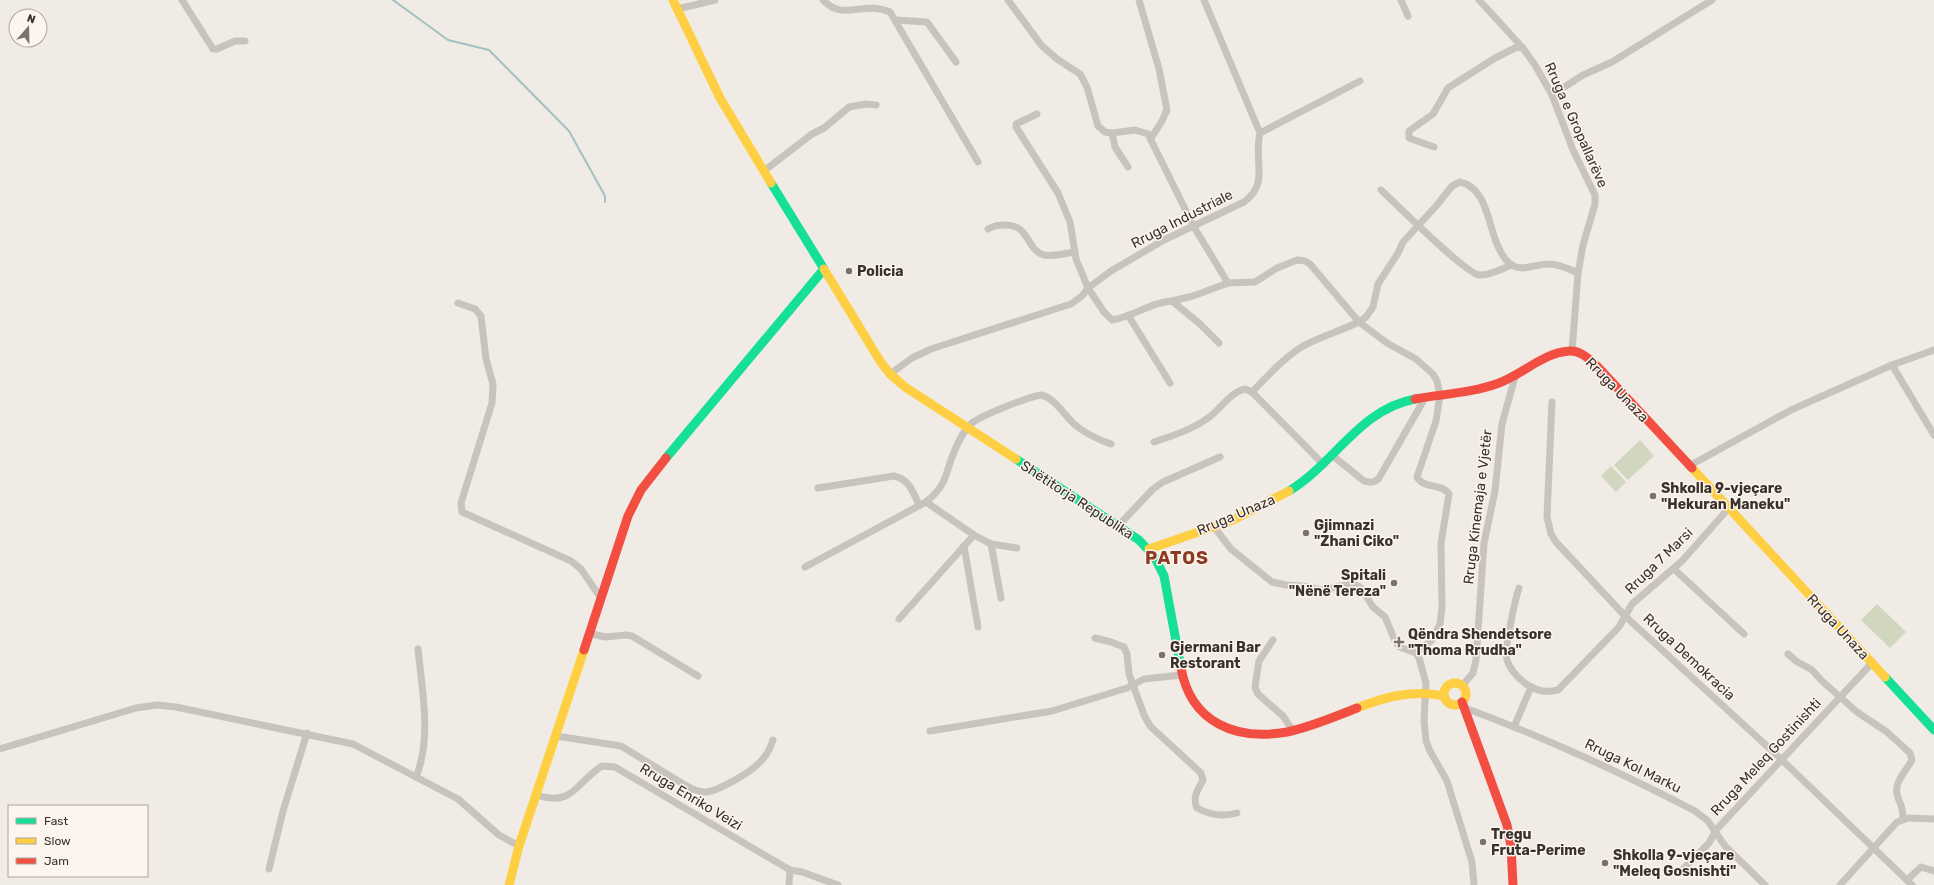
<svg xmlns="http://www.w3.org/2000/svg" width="1934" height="885" font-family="Rubik,sans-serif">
  <rect width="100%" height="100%" fill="#f0ebe5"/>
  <g fill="#d1d6bf">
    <path d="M1640,440L1654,456L1628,480L1614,465Z"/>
    <path d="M1611,466L1626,482L1616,492L1601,476Z"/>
    <path d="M1877,604L1906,632L1890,648L1861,620Z"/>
  </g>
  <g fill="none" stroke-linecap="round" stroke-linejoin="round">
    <path stroke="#a1c2c1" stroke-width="2" d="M393,0L448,40L489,50L569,131L605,196V202"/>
    <g stroke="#c9c3be" stroke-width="7">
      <path d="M182,0L213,49H217L235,41H245"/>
      <path d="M823,0C844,22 862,0 890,12L978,162"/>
      <path d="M1008,0L1042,46L1057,59L1080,74L1087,87L1098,126L1105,132L1112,133L1135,130L1148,134L1194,227L1228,283"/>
      <path d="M1139,0L1159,69L1167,110L1162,121L1151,138"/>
      <path d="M1204,0L1260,133C1253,161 1270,183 1244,202L1164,240L1111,271L1088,288L1104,312L1112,320C1133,317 1151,302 1172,301L1200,324L1219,343"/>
      <path d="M1401,0L1408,16"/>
      <path d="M1479,0L1522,47L1535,65L1552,95L1573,150L1595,195V204L1583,245L1578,273L1572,351"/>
      <path d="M677,9L715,0"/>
      <path d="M896,20L927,22L956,62"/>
      <path d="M1552,95L1583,75L1612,62L1712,0"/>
      <path d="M1112,133L1115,147L1128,167"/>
      <path d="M1260,133L1360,81"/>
      <path d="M1434,147L1409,138V131L1433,114L1448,88L1495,58L1515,48L1522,47"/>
      <path d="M764,171L812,134L824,128L849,107L866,104L876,105"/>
      <path d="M1381,190C1396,204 1465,273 1479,275C1489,276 1503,268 1512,265"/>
      <path d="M988,229C995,225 999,225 1006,225C1030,225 1026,250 1044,255C1053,257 1066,253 1075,252"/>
      <path d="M1172,301L1193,296L1228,283L1255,282L1277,268L1297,260L1305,261L1310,264L1359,322L1387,343L1416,359L1433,374L1437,381L1440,395L1436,421L1417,477C1423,489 1442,483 1449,494L1441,543L1442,607L1440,624L1432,640L1416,653"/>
      <path d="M458,303L475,309L481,316L486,359L493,384L492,403L461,503L462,512L571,561L581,569L600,597"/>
      <path d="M1128,315L1170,383"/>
      <path d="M1892,365L1934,435"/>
      <path d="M890,374L912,358L931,349L1071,304L1082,296L1088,288L1076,259L1070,222L1058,193L1016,127V124L1037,114"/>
      <path d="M1252,392C1269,375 1284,357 1305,345C1322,336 1342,330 1359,322L1366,317L1373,307L1378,284L1398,253L1403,242L1437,205L1452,186L1460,182C1493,189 1486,240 1508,262C1520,274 1534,264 1549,264C1559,264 1569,269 1578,273"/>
      <path d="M1552,402L1547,517L1551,534L1556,542L1625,616L1781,759L1912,885"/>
      <path d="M1154,442C1172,436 1193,429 1208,418C1220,410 1230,392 1245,389L1252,392L1324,465"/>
      <path d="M1333,456L1364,481C1371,483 1374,483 1379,478L1425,398"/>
      <path d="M1689,466L1791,410L1892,365L1934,350"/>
      <path d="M818,488L894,476C909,479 913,492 919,505"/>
      <path d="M926,502L974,535L991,544L1017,548"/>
      <path d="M1118,526L1153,489L1163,482L1220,457"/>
      <path d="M1214,527L1231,549L1272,582L1286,585L1303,586L1322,590L1350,584L1356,585L1361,588L1373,607L1385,617L1396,643L1400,647L1416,653L1419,658L1426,683L1424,720L1426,741L1430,751L1447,781L1472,862L1474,885"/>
      <path d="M991,544L1001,598"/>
      <path d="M964,546L978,627"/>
      <path d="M805,567L926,502C948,484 944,476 954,452C958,442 964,430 972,423C982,415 1028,397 1041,395C1055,398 1064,415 1074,424C1085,434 1097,439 1111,444"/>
      <path d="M1674,569L1744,634"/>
      <path d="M1519,588C1515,600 1504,650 1507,660C1510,670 1518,678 1526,684C1537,691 1545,693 1558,690L1619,627L1632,604L1682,561L1728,509"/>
      <path d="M899,619L974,535"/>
      <path d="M589,633L605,637L626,635L632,636L698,676"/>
      <path d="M1095,638L1111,642L1124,647L1127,654L1129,674L1144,715L1150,726L1201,773L1203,780C1198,790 1192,797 1197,808C1210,815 1223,817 1237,813"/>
      <path d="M1273,640L1259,661L1255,687L1258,694L1283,716L1293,731"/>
      <path d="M1788,654L1796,661L1812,670L1822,681L1857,712L1887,732L1910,753L1912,760C1907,770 1894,782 1897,794C1900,806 1903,804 1903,819"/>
      <path d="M1462,686L1473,673L1476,660L1484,543L1495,491L1502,424L1515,377"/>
      <path d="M1465,708C1544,737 1620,772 1695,811L1708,821L1725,846L1765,885"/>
      <path d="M1514,727L1531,687"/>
      <path d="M930,731L1052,711L1127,688L1144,679L1182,675"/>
      <path d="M556,736L621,746L685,785C692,789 697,792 705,792C717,792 751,772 759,763C766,757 770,749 773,740"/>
      <path d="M0,749L136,708L157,705L176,707L353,744L458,799L499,835L519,846"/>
      <path d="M416,777C432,738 422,690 418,649"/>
      <path d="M536,795C574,807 575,783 602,766L615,767L790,870L802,872L838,885"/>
      <path d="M269,869L283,811L307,733"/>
      <path d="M1682,870L1709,843L1716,830L1872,663"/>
      <path d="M1907,880L1921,867L1934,871"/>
      <path d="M789,885L790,870"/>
      <path d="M1840,885L1897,822L1909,818L1934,819"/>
    </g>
    <g stroke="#16e098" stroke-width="9">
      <path d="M666,458L824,269L771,183"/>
      <path d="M1016,459L1139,540L1154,556L1164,576L1181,668"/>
      <path d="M1289,491C1334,464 1360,409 1415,399"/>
      <path d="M1885,677L1934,730"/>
    </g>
    <g stroke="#ffcf43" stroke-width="9">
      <path d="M673,0L720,98L771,183"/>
      <path d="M824,269L880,361L890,374L905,387L1016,459"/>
      <path d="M1692,468L1885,677"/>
      <path d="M1149,549L1233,520L1289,491"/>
      <circle cx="1455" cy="694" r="11"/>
      <path d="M1357,708C1385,697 1413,689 1444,696"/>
      <path d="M509,885L519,846L584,650"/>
    </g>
    <g stroke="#f24e42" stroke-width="9">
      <path d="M1415,399C1443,394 1472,393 1499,383C1523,374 1543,353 1569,351C1581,350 1590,360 1598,367L1692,468"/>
      <path d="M584,650L628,516L641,490L666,458"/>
      <path d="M1181,668C1191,723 1236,741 1287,732C1311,727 1334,717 1357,708"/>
      <path d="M1462,702L1507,825L1511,846L1513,885"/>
    </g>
  </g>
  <g fill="#7a716c" stroke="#fbf5ee" stroke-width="1.5">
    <circle cx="849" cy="271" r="4"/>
    <circle cx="1653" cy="496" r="4"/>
    <circle cx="1306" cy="533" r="4"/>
    <circle cx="1394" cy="583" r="4"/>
    <path d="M1397 636h4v4h4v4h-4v4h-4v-4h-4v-4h4z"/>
    <circle cx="1162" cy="655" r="4"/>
    <circle cx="1483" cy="842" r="4"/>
    <circle cx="1605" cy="863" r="4"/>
  </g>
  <g text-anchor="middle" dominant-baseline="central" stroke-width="3" stroke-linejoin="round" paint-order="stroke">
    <g font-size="14" fill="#3b302b" stroke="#fbf5ee">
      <text transform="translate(1576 125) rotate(66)">Rruga e Gropallarëve</text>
      <text transform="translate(1182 219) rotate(-27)">Rruga Industriale</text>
      <text transform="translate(1617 390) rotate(46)">Rruga Unaza</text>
      <text transform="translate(1077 500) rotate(33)">Shëtitorja Republika</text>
      <text transform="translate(1478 507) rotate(-83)">Rruga Kinemaja e Vjetër</text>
      <text transform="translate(1236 515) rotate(-23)">Rruga Unaza</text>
      <text transform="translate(1659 561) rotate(-44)">Rruga 7 Marsi</text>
      <text transform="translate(1838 627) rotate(47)">Rruga Unaza</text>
      <text transform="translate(1689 657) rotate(43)">Rruga Demokracia</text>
      <text transform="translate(1766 757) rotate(-47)">Rruga Meleq Gostinishti</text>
      <text transform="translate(1633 766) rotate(26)">Rruga Kol Marku</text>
      <text transform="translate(691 797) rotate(31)">Rruga Enriko Veizi</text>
    </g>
    <g font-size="14" font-weight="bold" fill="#3b302b" stroke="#fbf5ee" text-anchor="start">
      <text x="857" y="271">Policia</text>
      <text x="1661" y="488">Shkolla 9-vjeçare<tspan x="1661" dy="16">"Hekuran Maneku"</tspan></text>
      <text x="1314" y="525">Gjimnazi<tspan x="1314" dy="16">"Zhani Ciko"</tspan></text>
      <text x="1386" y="575" text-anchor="end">Spitali<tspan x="1386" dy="16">"Nënë Tereza"</tspan></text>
      <text x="1408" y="634">Qëndra Shendetsore<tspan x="1408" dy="16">"Thoma Rrudha"</tspan></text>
      <text x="1170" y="647">Gjermani Bar<tspan x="1170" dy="16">Restorant</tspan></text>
      <text x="1491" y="834">Tregu<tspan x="1491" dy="16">Fruta-Perime</tspan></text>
      <text x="1613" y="855">Shkolla 9-vjeçare<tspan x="1613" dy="16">"Meleq Gosnishti"</tspan></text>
    </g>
    <g font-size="18" font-weight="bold" letter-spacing="1" fill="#8c3b22" stroke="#fbf5ee">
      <text x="1177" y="558">PATOS</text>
    </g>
  </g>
  <rect x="8" y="805" width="140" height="72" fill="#fbf5ee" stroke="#aea6a0"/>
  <rect x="16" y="818" width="20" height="6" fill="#16e098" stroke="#aea6a0"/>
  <text x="44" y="825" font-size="12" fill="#3b302b">Fast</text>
  <rect x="16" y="838" width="20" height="6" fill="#ffcf43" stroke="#aea6a0"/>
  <text x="44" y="845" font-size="12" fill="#3b302b">Slow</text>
  <rect x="16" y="858" width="20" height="6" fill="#f24e42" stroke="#aea6a0"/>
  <text x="44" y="865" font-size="12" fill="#3b302b">Jam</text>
  <g transform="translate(28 28) rotate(20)"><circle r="19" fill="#fbf5ee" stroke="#aea6a0"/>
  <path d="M0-3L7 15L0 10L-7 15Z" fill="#7a716c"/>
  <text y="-6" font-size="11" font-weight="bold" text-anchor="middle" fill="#3b302b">N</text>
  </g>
</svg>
